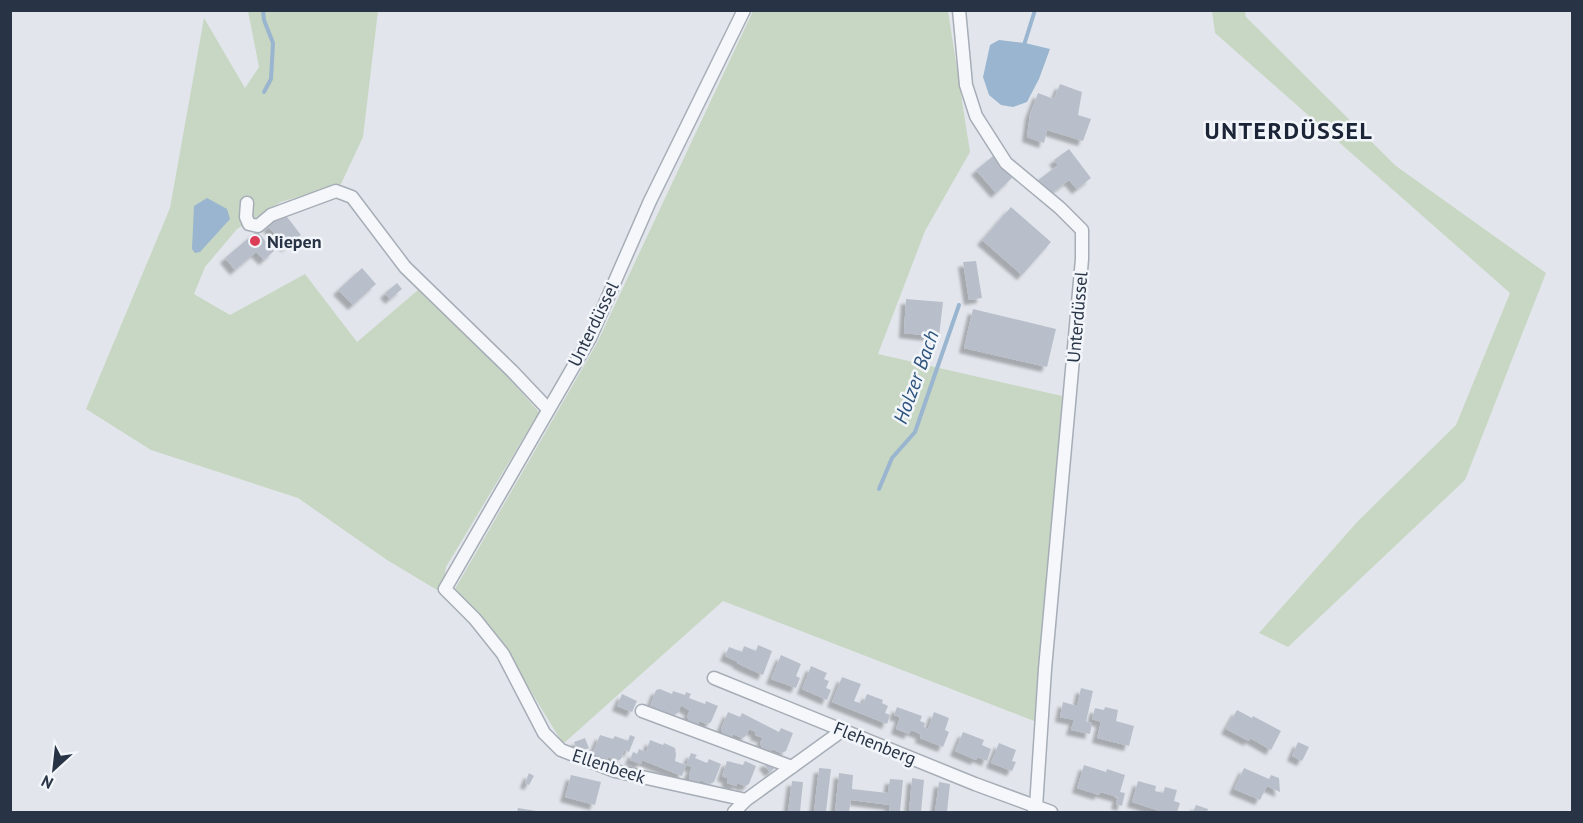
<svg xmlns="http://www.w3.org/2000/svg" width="1583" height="823" font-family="'PT Sans',sans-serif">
  <defs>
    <filter id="shadow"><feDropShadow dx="-5" dy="5" stdDeviation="1.5" flood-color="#0004"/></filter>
  </defs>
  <rect width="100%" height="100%" fill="#e2e6ec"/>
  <g fill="#c8d7c3">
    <path d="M248,11H378L363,137L341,184L281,202L237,229L205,267L194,294L230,315L305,274L357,342L418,290L505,374L539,412L446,567L442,593L387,560L298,498L151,450L86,409L170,208L204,18L245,88L259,67Z"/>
    <path d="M753,11H948L970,152L925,231L878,354L1062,396L1042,724L723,601L563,744L512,660L455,589L597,343Z"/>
    <path d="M1212,11H1245L1246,17L1396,166L1546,273L1465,480L1288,647L1259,633L1358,521L1456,425L1510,293L1215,33Z"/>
  </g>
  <g fill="#9ab5cf">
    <path d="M999,40L1025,43L1050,49L1039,79L1027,102L1013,107L1001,105L989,95L983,77L990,45Z"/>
    <path d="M207,198L227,209L230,219L200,252L195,253L192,249L194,206Z"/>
  </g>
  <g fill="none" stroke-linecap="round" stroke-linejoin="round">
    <g stroke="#9ab5cf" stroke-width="4">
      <path d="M263,10L264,20L273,43L271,79L264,92"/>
      <path d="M1024,45L1035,10"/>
      <path d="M879,489L892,458L915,432L959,305"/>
    </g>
  </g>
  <g fill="#b9bfca" filter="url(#shadow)">
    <path d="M1060,84L1082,92L1078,115L1091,119L1083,141L1047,130L1044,143L1027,137L1030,114L1038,93L1054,99Z"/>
    <path d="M1069,149L1091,178L1077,189L1069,180L1048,196L1037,181L1058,165L1054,160Z"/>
    <path d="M993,156L1012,178L996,193L976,170Z"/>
    <path d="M1011,207L1051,242L1022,275L982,240Z"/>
    <path d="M284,213L301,235L286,247L268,226Z"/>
    <path d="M257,231L274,251L264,260L256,252L235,270L225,258Z"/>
    <path d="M976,261L982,298L969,300L963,262Z"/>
    <path d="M362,268L376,284L353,305L338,290Z"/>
    <path d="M397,283L402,289L390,299L385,293Z"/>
    <path d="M906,299L943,302L939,337L904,333Z"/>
    <path d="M973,309L1056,329L1047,367L964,348Z"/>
    <path d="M758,645L772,651L763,675L747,668L737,663L738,662L725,656L729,647L742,652L744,646L756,651Z"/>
    <path d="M781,655L801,664L796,676L800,678L796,688L771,679Z"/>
    <path d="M811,666L827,673L824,679L829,681L826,688L831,690L827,700L802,689Z"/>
    <path d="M842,677L861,684L854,701L863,704L867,694L883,700L882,703L888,706L885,713L890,715L887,724L832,702Z"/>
    <path d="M1081,688L1093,691L1086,722L1092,723L1090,734L1071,730L1074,720L1060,717L1063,702L1077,706Z"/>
    <path d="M660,689L672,694L673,691L685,695L686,692L691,694L689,698L705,704L706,701L718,706L711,722L707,724L699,721L698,724L689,721L687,716L690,711L681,705L678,713L674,715L664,711L663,715L649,709L656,690Z"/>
    <path d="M622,694L637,701L632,712L617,706Z"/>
    <path d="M897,707L922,716L920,721L925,723L924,727L928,729L934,712L949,718L945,730L949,732L943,747L920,738L921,734L911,730L909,734L896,729L900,717L894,715Z"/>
    <path d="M1105,707L1118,710L1116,721L1134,726L1129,746L1097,738L1101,722L1092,719L1095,708L1104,710Z"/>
    <path d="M1237,710L1252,718L1253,716L1281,731L1271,750L1250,738L1249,741L1226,729Z"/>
    <path d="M728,712L740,717L742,713L779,732L781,728L793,733L786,751L781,753L772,749L771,752L762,748L760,743L763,738L755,735L756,732L749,729L746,736L742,738L733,734L732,737L723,734L721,729Z"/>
    <path d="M963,732L984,740L982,745L991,749L987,761L977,757L976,760L955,751Z"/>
    <path d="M600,735L613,739L615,736L628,741L630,735L635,737L629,752L624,750L621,759L617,761L608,757L607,760L595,756L593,752Z"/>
    <path d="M585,738L589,748L579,753L574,742Z"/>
    <path d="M650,740L663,745L664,743L675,748L676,755L675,761L686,765L682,776L642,760L641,764L630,760L633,752L637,754L639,749L646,752Z"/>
    <path d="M1298,742L1309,747L1302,761L1292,756Z"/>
    <path d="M999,743L1016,750L1012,761L1016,762L1012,771L991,763Z"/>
    <path d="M691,753L697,755L695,758L707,763L709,759L721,764L714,782L709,784L700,780V783L689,779V774L692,767L686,765Z"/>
    <path d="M727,761L743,765L745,761L756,766L749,784L745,786L737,783L736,786L727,783V778L722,776Z"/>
    <path d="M768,761L778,765L770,772L764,764Z"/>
    <path d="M1084,765L1106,772L1107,769L1125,775L1120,792L1125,793L1122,806L1116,804L1118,797L1100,792L1099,795L1077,788Z"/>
    <path d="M819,768L831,769L826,812H814Z"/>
    <path d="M1244,768L1269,779L1271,775L1279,778L1280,792L1267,786L1260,800L1234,789Z"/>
    <path d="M529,773L534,776L529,785L525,783Z"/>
    <path d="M839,773L853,775L852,789L888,793L890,779L903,780L900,812H889L890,805L851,800L849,812H835Z"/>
    <path d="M571,775L601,782L595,805L565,797Z"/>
    <path d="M912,778L924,780L921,812H909Z"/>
    <path d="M792,781L803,782L800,812H788Z"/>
    <path d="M1138,781L1156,786L1155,791L1163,793L1165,787L1177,790L1174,801L1180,803L1177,812H1163L1132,802Z"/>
    <path d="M939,782L950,784L947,812H935Z"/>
    <path d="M1196,805L1208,809L1207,812H1193Z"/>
    <path d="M518,808L537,811V812H517Z"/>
  </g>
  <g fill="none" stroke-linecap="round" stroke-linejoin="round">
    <defs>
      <g id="minor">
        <path d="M744,10L650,201L590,338L445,589L475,619L503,654L544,733L561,750L615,771L746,800"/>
        <path d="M959,10L966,85L976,116L1006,163L1060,208L1082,230V259L1045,669L1036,807L1034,812"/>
        <path d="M247,203L246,217L249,224L258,226L271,215L336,191L352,197L405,267L512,371L548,409"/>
        <path d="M714,678L975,784L1051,812"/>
        <path d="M642,711L792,767"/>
        <path d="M734,812L746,800L843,730"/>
      </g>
    </defs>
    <use href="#minor" stroke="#a6adb7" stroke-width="15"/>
    <use href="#minor" stroke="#f6f7fa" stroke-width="12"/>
  </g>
  <circle fill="#db3d59" stroke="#f2f5f9" stroke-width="2" cx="255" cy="241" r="6"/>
  <g text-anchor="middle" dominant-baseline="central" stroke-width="5" stroke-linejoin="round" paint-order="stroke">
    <g font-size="18" font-weight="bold" fill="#283446" stroke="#f2f5f9" text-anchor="start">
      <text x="267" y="241">Niepen</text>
    </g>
    <g font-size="18" fill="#283446" stroke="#f2f5f9">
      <text transform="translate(1077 317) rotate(-85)">Unterdüssel</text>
      <text transform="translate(593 324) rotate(-64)">Unterdüssel</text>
      <text transform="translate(875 743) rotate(22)">Flehenberg</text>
      <text transform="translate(609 766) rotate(18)">Ellenbeek</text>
    </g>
    <g font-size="20" font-style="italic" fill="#2e547e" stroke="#f2f5f9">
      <text transform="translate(916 377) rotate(-70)">Holzer Bach</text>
    </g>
    <g font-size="24" font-weight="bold" letter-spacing="1.5" fill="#1b2537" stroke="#f2f5f9">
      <text x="1289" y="130">UNTERDÜSSEL</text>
    </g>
  </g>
  <rect width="1583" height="823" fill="none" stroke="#283446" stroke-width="24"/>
  <g transform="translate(54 769) rotate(207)" stroke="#f2f5f9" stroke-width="4.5" paint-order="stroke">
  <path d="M0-4.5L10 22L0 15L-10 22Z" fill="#283446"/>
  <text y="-9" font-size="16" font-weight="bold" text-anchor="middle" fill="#283446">N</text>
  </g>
</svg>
